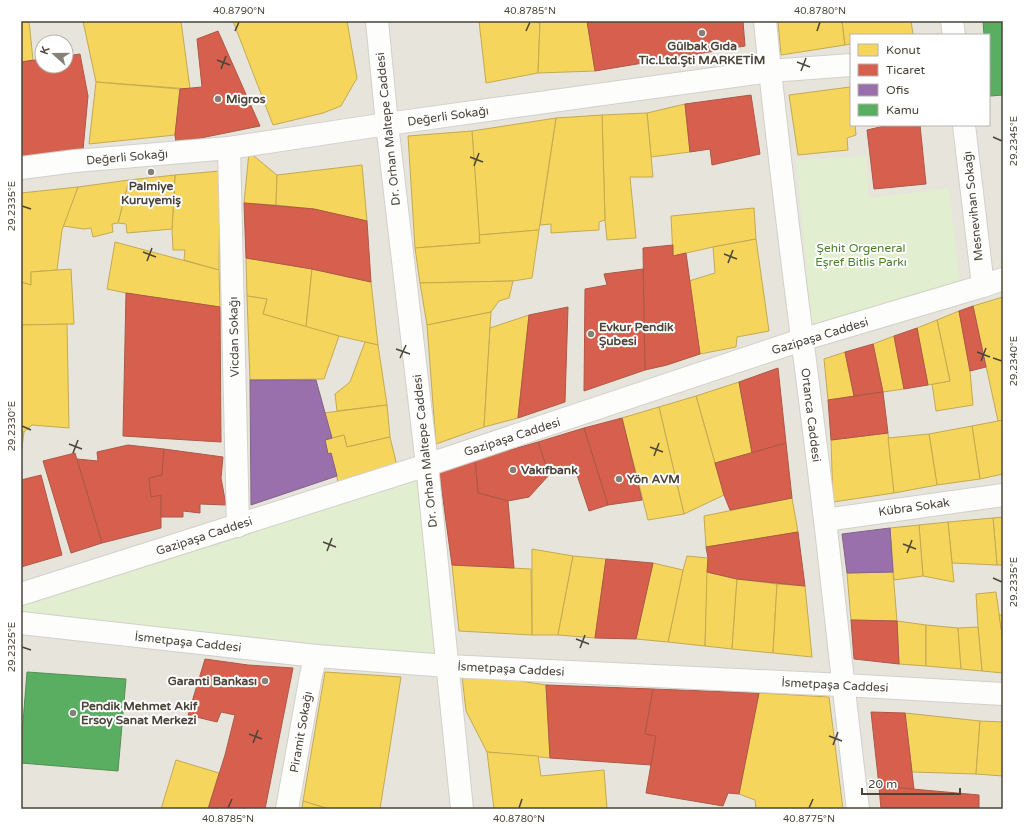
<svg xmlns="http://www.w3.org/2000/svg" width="1024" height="830" font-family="'Varela Round',sans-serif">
  <rect width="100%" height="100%" fill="#f4f2ee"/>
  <g fill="#e7e4dc" fill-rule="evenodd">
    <path d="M21,21H1003V268L21,594ZM851,35H989V125H851ZM42,42H66V66H42Z"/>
    <path d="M1003,281V809H21V594Z"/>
  </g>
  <g fill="#e1eecf">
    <path d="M866,156L869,198L949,188L960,284L812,325L796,160Z"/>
    <path d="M417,461L438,655L21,614V603Z"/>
  </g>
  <g fill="#f6d55c" stroke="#c3aa52">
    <path d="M21,21H29L33,60L21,62Z"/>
    <path d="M83,21H181L190,89L96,82Z"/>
    <path d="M233,21H347L357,78L341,106L323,113L273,125Z"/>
    <path d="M479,21H532L540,23L538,73L486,83Z"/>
    <path d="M532,21H587L595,71L538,73L540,23Z"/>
    <path d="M778,21H842L845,45L781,55Z"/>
    <path d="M842,21H911L913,34L905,35H851V44L845,45Z"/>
    <path d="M96,82L180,89L175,135L89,144Z"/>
    <path d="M850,87L851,125H855L856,135L847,138L848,150L798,155L789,95Z"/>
    <path d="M685,104L690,152L651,157L647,113Z"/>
    <path d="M647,113L653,177H630L636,238L607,240L605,220L602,115Z"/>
    <path d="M602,115L605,220L599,222V230L551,233V224L540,225L556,118Z"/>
    <path d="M556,118L539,230L479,235L472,131Z"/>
    <path d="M472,131L480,243L415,248L408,136Z"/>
    <path d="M249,152L277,175L276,205L244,203Z"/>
    <path d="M362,165L367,221L314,209L276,205L277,175Z"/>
    <path d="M220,171L219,270L184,260L185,250H173L172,229L175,175Z"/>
    <path d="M175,175L172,229L127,233L126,224L118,223L129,180Z"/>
    <path d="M129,180L118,223L112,224L113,232L93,237L91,228L84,229L63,226L78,187Z"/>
    <path d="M78,187L62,230L57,270L31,272V285L21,282V193Z"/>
    <path d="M754,208L756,239L713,247L673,256L671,216Z"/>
    <path d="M539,230L532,278L513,281L420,283L415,248L480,243L479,235Z"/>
    <path d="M756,239L769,331L737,337L736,347L700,354L689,281L715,273L713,247Z"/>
    <path d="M115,242L219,270L220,307L126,293L107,289Z"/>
    <path d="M246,258L312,269L306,327L263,314L267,299L247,296Z"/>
    <path d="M71,269L74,324L21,325V282L31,285V272Z"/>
    <path d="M312,269L371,282L378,345L339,336L306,327Z"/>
    <path d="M513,281L509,298L499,301L491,312L427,325L420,283Z"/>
    <path d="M247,296L267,299L263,314L339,336L324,379L250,380Z"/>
    <path d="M1003,297V420L998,421L973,306Z"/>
    <path d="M959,311L970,371L973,405L936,411L932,384L950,381L937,320Z"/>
    <path d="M491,312L484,427L436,444L427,325Z"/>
    <path d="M529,315L518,418L484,427L490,328Z"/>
    <path d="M937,320L950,381L928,385L917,328Z"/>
    <path d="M67,324L69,428L32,425L24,432H21V325Z"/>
    <path d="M894,336L904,389L883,392L873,344Z"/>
    <path d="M365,342L378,345L387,405L337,411L335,394L350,382Z"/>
    <path d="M845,352L854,396L828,400L824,359Z"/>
    <path d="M739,382L752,453L715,463L696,396Z"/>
    <path d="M696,396L724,495L684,514L659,407Z"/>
    <path d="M387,405L390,437L347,447L344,435L332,438L324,413Z"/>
    <path d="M659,407L684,514L648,520L622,418Z"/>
    <path d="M1003,420V474L980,479L972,426Z"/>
    <path d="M972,426L980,479L937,485L929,434Z"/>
    <path d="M21,432H24L21,455Z"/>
    <path d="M888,433L894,493L833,502L831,440Z"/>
    <path d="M929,434L937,485L894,493L888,438Z"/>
    <path d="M344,435L347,447L390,437L397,466L338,482L331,453L328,454L325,440Z"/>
    <path d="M792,498L798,532L706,547L704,516Z"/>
    <path d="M1003,517V565H997L993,518Z"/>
    <path d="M993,518L997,565L952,563L948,522Z"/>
    <path d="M948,522L952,563L954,582L923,576L919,525Z"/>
    <path d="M919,525L923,576L894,580L890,528Z"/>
    <path d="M532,549L573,556L558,635H532Z"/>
    <path d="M573,556L606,559L595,638L558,635Z"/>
    <path d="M687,556L708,558L705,646L668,642L683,570Z"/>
    <path d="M653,563L683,570L668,642L636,639Z"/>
    <path d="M452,565L531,569L532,635L459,631Z"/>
    <path d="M707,572L737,579L732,649L705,646Z"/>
    <path d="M893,572L897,621L851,620L847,573Z"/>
    <path d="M737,579L777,584L773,653L732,649Z"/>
    <path d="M777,584L805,586L812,657L773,653Z"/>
    <path d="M996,592L1003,641V673L982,671L978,627L976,594Z"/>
    <path d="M999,615H1003V641Z"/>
    <path d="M897,621L926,625V666L899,664Z"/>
    <path d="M926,625L958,628L961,669L926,666Z"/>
    <path d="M978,627L982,671L961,669L958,628Z"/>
    <path d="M325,672L401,677L380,809H329L303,801Z"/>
    <path d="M462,676L495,677L546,685L550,758L487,752L466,711Z"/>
    <path d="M759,693L829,697L843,809H756L755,800L739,794Z"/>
    <path d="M905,713L980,721L976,774L912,772Z"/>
    <path d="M980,721L1003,722V776L976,774Z"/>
    <path d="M487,752L538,756L541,776L604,770L607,809H494Z"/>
    <path d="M176,760L219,773L208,809H161Z"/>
    <path d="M303,801L329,809H302Z"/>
  </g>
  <g fill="#d6604d" stroke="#ac5847">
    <path d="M587,21H743L745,46L595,71Z"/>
    <path d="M218,31L260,126L176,143L175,135L180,89L202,87L197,39Z"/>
    <path d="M80,54L88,96L83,150L21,160V62L42,59V66H66V56Z"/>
    <path d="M751,95L760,154L712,165L710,149L690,152L685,104Z"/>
    <path d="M889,125H920L926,184L874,189L867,130Z"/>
    <path d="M244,203L314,209L367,221L371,282L312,269L246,258Z"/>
    <path d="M673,245V256L686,253L700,354L667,365L645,370L643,248Z"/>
    <path d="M643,269L645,370L584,391L585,289L607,285L604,274Z"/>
    <path d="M126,293L220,307L221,442L123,436Z"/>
    <path d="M973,306L986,367L970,371L959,311Z"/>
    <path d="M568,307L565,402L518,418L529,315Z"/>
    <path d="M917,328L928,385L904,389L894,336Z"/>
    <path d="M873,344L883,392L854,396L845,352Z"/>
    <path d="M778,368L786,443L752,453L739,382Z"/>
    <path d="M883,392L888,433L831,440L828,400Z"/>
    <path d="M622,418L642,500L608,505L584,428Z"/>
    <path d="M584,428L608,505L589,511L576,472L549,475L538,442Z"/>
    <path d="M538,442L549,475L529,497L508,501L478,493L475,460Z"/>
    <path d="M786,443L792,498L730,510L724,495L715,463Z"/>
    <path d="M128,445L164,449L162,475L149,478L151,497L161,495V528L102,543L77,459L98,461L97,452Z"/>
    <path d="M164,449L223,457L221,478L226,505L200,504V513L183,511V517H161V495L151,497L149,478L162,475Z"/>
    <path d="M75,453L102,543L71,553L43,461Z"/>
    <path d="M475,460L478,493L508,501L514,568L452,565L439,470Z"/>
    <path d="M41,475L62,555L21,567V480Z"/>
    <path d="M798,532L805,586L737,579L707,572L708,558L706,547Z"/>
    <path d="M606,559L653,563L636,639L595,638Z"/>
    <path d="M851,620L897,621L899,664L854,659Z"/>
    <path d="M205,659L248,665L293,668L265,809H208L225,755L235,715L221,712L217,722L188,715Z"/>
    <path d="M546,685L653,689L645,734L656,736L651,765L550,758Z"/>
    <path d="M653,689L759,693L739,794L728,793L723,806L646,793L656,736L645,734Z"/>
    <path d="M871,712L905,713L914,789L879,786Z"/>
    <path d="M879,786L979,795V809H881Z"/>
  </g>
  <g fill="#9970ab" stroke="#826389">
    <path d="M250,380H316L332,438L325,440L328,454L331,453L337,476L251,505Z"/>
    <path d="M890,528L893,572L847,573L842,534Z"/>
  </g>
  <g fill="#5aae61" stroke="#568e55">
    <path d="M983,21H1003V95L990,96L989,35H984Z"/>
    <path d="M27,672L126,679L118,771L21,763V747Z"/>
  </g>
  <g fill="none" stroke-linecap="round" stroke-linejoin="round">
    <defs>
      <g id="street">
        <path d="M377,21L387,124L427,465L462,809"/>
        <path d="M765,21C781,188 805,354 825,520C836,616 846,713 858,809"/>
        <path d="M952,21L954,35"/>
        <path d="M964,125L983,286"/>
        <path d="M229,148L238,526"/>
        <path d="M21,168L75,161L229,148L387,124L770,71L851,65"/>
        <path d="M825,520L1003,495"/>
        <path d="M21,594L427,465L801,340L983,286L1003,279"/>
        <path d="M21,623L316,656L447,666L843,685L1003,694"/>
        <path d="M287,809L311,675L316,656"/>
      </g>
    </defs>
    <use href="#street" stroke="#d2d0cb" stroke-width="24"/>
    <use href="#street" stroke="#fdfdfc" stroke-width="22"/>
  </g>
  <path fill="none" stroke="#4b4439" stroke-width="1.5" d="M235,31L239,22M526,31L530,22M817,31L820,22M217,60L230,65M797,62L810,67M221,69L226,56M801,71L806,58M993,137L1002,141M470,157L483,162M474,166L479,153M22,206L31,209M143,252L156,257M724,254L737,259M147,261L152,248M728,263L733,250M396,349L410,354M977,352L990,357M400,358L406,345M993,358L1002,361M981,361L986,348M22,426L31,430M69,444L82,449M650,447L663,452M73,453L78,440M654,456L659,443M323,542L336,547M903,544L916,549M327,551L332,538M907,553L912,540M993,578L1002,582M576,639L589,644M22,647L31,650M580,648L585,635M249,734L262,739M829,736L842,741M253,743L258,730M833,745L838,732M228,808L232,799M519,808L522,799M809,808L813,799"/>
  <g fill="#868178" stroke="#fff" stroke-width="1.5">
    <circle cx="702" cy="33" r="4"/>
    <circle cx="218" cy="99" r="4"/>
    <circle cx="151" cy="172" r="4"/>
    <circle cx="591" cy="334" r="4"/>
    <circle cx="513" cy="470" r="4"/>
    <circle cx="619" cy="479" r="4"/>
    <circle cx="265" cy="681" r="4"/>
    <circle cx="73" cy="713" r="4"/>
  </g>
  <g text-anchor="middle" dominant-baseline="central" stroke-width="4" stroke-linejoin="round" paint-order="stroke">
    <g font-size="12" font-weight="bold" fill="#4b4439" stroke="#fff" text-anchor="start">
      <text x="702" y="46" text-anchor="middle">Gülbak Gıda<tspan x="702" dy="14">Tic.Ltd.Şti MARKETİM</tspan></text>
      <text x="226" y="99">Migros</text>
      <text x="151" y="186" text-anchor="middle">Palmiye<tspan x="151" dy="14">Kuruyemiş</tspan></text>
      <text x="599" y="327">Evkur Pendik<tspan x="599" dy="14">Şubesi</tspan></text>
      <text x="521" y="470">Vakıfbank</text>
      <text x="627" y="479">Yön AVM</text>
      <text x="257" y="681" text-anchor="end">Garanti Bankası</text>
      <text x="81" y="706">Pendik Mehmet Akif<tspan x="81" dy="14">Ersoy Sanat Merkezi</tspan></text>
    </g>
    <g font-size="12" fill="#4b4439" stroke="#fff">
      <text transform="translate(448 116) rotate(-8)">Değerli Sokağı</text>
      <text transform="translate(388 129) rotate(-96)">Dr. Orhan Maltepe Caddesi</text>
      <text transform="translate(127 157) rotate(-5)">Değerli Sokağı</text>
      <text transform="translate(973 206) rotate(-96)">Mesnevihan Sokağı</text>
      <text transform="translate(820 336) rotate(-17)">Gazipaşa Caddesi</text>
      <text transform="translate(234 337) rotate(-91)">Vicdan Sokağı</text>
      <text transform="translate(811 415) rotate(83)">Ortanca Caddesi</text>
      <text transform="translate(512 437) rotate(-18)">Gazipaşa Caddesi</text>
      <text transform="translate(425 451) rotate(-96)">Dr. Orhan Maltepe Caddesi</text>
      <text transform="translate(914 507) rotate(-8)">Kübra Sokak</text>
      <text transform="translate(204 536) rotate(-18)">Gazipaşa Caddesi</text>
      <text transform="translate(188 642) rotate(6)">İsmetpaşa Caddesi</text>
      <text transform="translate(511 669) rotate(3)">İsmetpaşa Caddesi</text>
      <text transform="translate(835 685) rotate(3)">İsmetpaşa Caddesi</text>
      <text transform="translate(301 732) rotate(-80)">Piramit Sokağı</text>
    </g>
    <g font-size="12" fill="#4a7f2a" stroke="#fff">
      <text x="861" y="248">Şehit Orgeneral<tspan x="861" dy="14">Eşref Bitlis Parkı</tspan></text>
    </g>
  </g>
  <rect width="1024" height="830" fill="none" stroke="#ffffff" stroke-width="44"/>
  <rect x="850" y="34" width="140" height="92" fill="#ffffff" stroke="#b7b4b0"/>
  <rect x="858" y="44" width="20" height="12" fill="#f6d55c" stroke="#b7b4b0"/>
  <text x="886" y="54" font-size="12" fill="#4b4439">Konut</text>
  <rect x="858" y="64" width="20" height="12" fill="#d6604d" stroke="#b7b4b0"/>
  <text x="886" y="74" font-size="12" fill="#4b4439">Ticaret</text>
  <rect x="858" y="84" width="20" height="12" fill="#9970ab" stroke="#b7b4b0"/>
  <text x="886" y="94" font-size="12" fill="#4b4439">Ofis</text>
  <rect x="858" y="104" width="20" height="12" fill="#5aae61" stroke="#b7b4b0"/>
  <text x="886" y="114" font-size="12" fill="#4b4439">Kamu</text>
  <g transform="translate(54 54) rotate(291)"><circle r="19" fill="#ffffff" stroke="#b7b4b0"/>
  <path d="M0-3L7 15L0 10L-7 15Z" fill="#868178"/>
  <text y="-6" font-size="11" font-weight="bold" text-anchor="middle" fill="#4b4439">K</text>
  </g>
  <path d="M862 788v6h98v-6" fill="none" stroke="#4b4439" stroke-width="2"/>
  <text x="868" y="788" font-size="12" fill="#4b4439" stroke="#ffffff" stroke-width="3" paint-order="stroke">20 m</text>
  <rect x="22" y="22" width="980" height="786" fill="none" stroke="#4b4439" stroke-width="1.5"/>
  <g font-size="10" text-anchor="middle" fill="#4b4439">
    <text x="239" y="14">40.8790°N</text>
    <text x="530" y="14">40.8785°N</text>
    <text x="820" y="14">40.8780°N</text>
    <text transform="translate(1013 141) rotate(-90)" y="4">29.2345°E</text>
    <text transform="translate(11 206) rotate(-90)" y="4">29.2335°E</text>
    <text transform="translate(1013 361) rotate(-90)" y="4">29.2340°E</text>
    <text transform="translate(11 426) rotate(-90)" y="4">29.2330°E</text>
    <text transform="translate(1013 582) rotate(-90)" y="4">29.2335°E</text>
    <text transform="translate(11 647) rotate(-90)" y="4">29.2325°E</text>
    <text x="228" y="822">40.8785°N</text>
    <text x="519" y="822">40.8780°N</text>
    <text x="809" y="822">40.8775°N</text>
  </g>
</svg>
